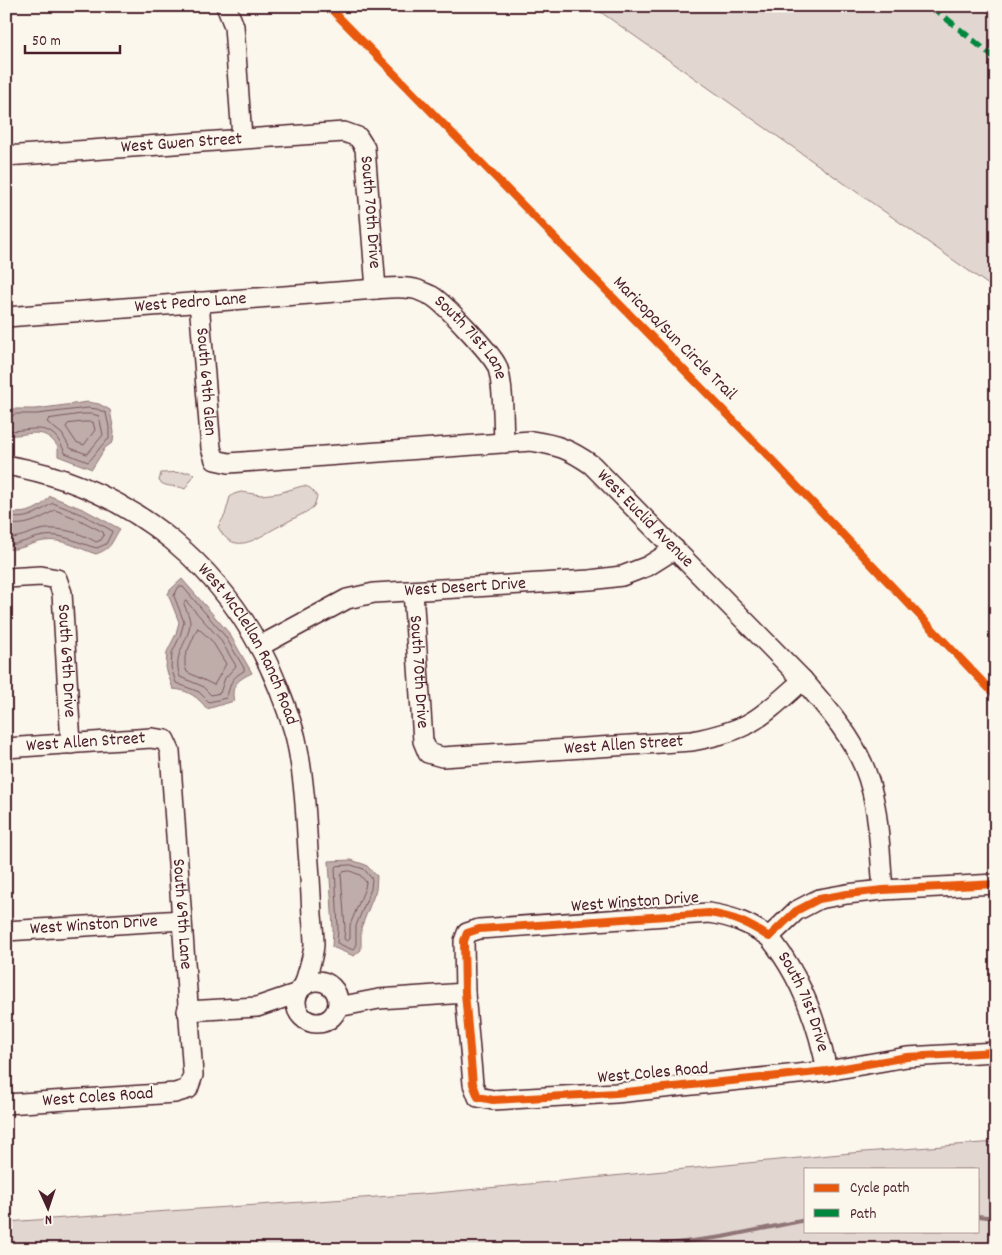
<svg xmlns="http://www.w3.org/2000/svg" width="1002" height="1255" font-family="Dekko,sans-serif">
  <rect width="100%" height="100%" fill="#fbf7ec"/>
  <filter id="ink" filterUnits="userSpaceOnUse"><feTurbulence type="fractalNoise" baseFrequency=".02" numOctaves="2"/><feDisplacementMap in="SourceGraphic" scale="10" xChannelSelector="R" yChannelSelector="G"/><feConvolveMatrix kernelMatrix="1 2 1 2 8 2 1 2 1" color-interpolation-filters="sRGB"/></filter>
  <g filter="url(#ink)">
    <g fill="#e2d7d0" stroke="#967b7e" fill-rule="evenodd">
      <path d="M592,6H996V290Z"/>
      <path d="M189,472L194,475L185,489C176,484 167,489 159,481L161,473Z"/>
      <path d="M302,486C310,486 313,490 317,497L314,506L308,511C296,517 284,524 272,530C252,542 232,554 218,527L225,515L230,497L234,494L241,492L261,495L279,493Z"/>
      <path d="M996,1142V1249H6V1222L436,1193L851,1153ZM806,1169H978V1231H806Z"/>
    </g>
    <g fill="#bfadaa" stroke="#907477">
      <path d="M88,402L99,404L110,410L114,432L113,442L105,448L92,469L58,456V447C43,424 28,437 6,435V417L11,409H36Z"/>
      <path d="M50,496L85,510L120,529C111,542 113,548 96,554C80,549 63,538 44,541C30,543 20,551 6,549V511C23,516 40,510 50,496Z"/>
      <path d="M182,579L229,633L252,673C239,679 230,685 234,701L207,709C198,697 188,690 173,689L166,668L167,652L176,634L179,622L168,594L170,590Z"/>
      <path d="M351,860L366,865L377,876L376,890L361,928V950L354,956L332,947L333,929L329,861Z"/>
    </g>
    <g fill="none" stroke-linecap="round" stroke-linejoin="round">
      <g stroke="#79585e" stroke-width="1">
        <path d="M82,414H92L99,416L103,435L87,454L70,448L62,434L47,422L49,419Z"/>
        <path d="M6,419L10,418L15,414H37L88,408L97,409L106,413L109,427V439C100,445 96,455 88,462L65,453C52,419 35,431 6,431"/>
        <path d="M83,422H93L95,430L84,445L76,442L66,427L68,424Z"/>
        <path d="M6,516C26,522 38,512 53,503L83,515L111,530L112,532L106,544L97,548C79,544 64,533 44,536C30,538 20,545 6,545"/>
        <path d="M6,523C25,528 40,519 55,510L80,520L103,532L104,535L101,540L96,542C82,533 57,526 40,530C28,533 19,539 6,538"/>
        <path d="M179,587H183L225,636L244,668V671C228,680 232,684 226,698L209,702L199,692L176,683L171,667L172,653L180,636L184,622L174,596Z"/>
        <path d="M186,601L220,639L236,666L225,678L220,693L211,695L202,686L180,677C172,653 188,645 190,623C190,617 186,610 184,604Z"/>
        <path d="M198,628L212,641L226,664L214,685L187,672L185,666V657Z"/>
        <path d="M351,865L364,869L372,879L371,889L356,926V947L353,950L337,943L338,928L335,868L337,866Z"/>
        <path d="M350,871L360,875L366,882L365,888L350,925V939L347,941L344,939L345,928L341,874L343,872Z"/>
      </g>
      <g stroke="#907477" stroke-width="4">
        <path d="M978,1216L996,1218"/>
        <path d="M631,1249L722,1237L806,1220"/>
      </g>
      <defs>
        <g id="minor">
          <path d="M226,6L234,26L242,138"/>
          <path id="s1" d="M6,156L344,132L358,137L365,148L376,289"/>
          <path id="s2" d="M199,302L211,448L215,460L229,463L531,441C558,445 569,449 592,465L803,680C823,703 844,727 858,754C880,795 879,845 883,890"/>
          <path id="s3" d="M6,317L376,289C389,288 404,286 418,290C422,292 428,294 432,296C445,304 491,353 497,366C504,383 503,424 504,443"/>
          <path id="s4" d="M6,465C133,487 232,570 279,689C285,705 292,722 296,739C304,776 306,814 308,851C310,873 311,894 312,915C313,925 314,936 314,945C313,959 307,973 304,986"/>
          <path id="s5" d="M6,578L41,576L57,579L62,593L71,744"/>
          <path id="s6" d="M413,591L423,741L428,753L442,757L692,741C712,737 730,733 748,724C768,713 786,695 803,680"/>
          <path id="s7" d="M260,646L347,599L374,593L590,580L622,576L648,566L675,549"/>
          <path id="s8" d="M6,748L151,738L165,740L170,751L193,1075L188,1089L175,1093L6,1104"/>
          <path d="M996,884L883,890L847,894L819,899L796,911L769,937C748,923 734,917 709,913L479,929L467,933L464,941L465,993L473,1084L478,1097L493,1100L616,1093L702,1084L827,1071L907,1057L996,1052"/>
          <path id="s9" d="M6,931L182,920"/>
          <path id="s10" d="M769,937C800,975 818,1024 827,1071"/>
          <circle cx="317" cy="1002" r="21"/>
          <path d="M338,1007L379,999L465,993"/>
          <path d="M187,1011L257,1007L298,993"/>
        </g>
      </defs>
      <use href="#minor" stroke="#4a1f2b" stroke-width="22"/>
      <use href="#minor" stroke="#fbf7ec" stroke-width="19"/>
      <path stroke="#00873e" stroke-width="6" stroke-dasharray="12 6" stroke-linecap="butt" d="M931,6L996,59"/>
      <defs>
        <g id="cycleway">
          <path d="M328,6L776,464L996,696"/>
          <path d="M996,884L883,890L847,894L819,899L796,911L769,937C748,923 734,917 709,913L479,929L467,933L464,941L465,993L473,1084L478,1097L493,1100L616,1093L702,1084L827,1071L907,1057L996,1052"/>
        </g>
      </defs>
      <use href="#cycleway" stroke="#fbf7ec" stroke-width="11"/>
      <use href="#cycleway" stroke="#e8590c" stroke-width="8"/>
    </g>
  </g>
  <g text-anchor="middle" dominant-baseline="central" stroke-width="4" stroke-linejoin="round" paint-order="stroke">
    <g font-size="18" fill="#4a1f2b" stroke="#fbf7ec">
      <text stroke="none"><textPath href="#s1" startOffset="176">West Gwen Street</textPath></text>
      <text stroke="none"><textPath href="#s1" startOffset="431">South 70th Drive</textPath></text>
      <text stroke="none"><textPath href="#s3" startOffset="185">West Pedro Lane</textPath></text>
      <text transform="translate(674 339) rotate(45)">Maricopa/Sun Circle Trail</text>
      <text stroke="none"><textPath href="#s3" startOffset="486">South 71st Lane</textPath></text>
      <text stroke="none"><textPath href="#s2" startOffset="80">South 69th Glen</textPath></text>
      <text stroke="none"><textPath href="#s2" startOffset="618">West Euclid Avenue</textPath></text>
      <text stroke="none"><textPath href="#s7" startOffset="218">West Desert Drive</textPath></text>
      <text stroke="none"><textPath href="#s4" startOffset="315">West McClellan Ranch Road</textPath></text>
      <text stroke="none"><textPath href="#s5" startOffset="134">South 69th Drive</textPath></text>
      <text stroke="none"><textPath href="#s6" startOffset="81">South 70th Drive</textPath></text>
      <text stroke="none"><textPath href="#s8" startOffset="80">West Allen Street</textPath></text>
      <text stroke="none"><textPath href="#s6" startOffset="360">West Allen Street</textPath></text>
      <text transform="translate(635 903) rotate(-4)">West Winston Drive</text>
      <text stroke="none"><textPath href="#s8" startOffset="335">South 69th Lane</textPath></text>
      <text stroke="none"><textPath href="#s9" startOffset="88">West Winston Drive</textPath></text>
      <text stroke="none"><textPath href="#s10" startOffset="74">South 71st Drive</textPath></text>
      <text transform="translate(653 1074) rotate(-5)">West Coles Road</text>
      <text transform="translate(98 1098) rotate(-4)">West Coles Road</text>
    </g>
  </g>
  <rect width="1002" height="1255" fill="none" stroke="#fbf7ec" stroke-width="25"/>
  <rect x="12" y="12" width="977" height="1230" fill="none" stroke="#4a1f2b" stroke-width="2" filter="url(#ink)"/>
  <rect x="804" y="1168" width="175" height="65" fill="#fbf7ec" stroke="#b4a19f"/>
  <rect x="814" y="1184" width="25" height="8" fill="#e8590c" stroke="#b4a19f"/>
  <text x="850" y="1192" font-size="15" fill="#4a1f2b">Cycle path</text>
  <rect x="814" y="1209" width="25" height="8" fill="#00873e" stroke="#b4a19f"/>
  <text x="850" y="1218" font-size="15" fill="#4a1f2b">Path</text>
  <g transform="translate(48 1208) rotate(177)" stroke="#fbf7ec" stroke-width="4" paint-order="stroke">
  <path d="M0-4L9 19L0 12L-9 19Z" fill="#4a1f2b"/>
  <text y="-8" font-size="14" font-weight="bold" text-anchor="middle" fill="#4a1f2b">N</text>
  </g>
  <path d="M25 45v8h95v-8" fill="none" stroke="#4a1f2b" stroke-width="2.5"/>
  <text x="32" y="45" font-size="15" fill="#4a1f2b" stroke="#fbf7ec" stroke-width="4" paint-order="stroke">50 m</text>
</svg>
